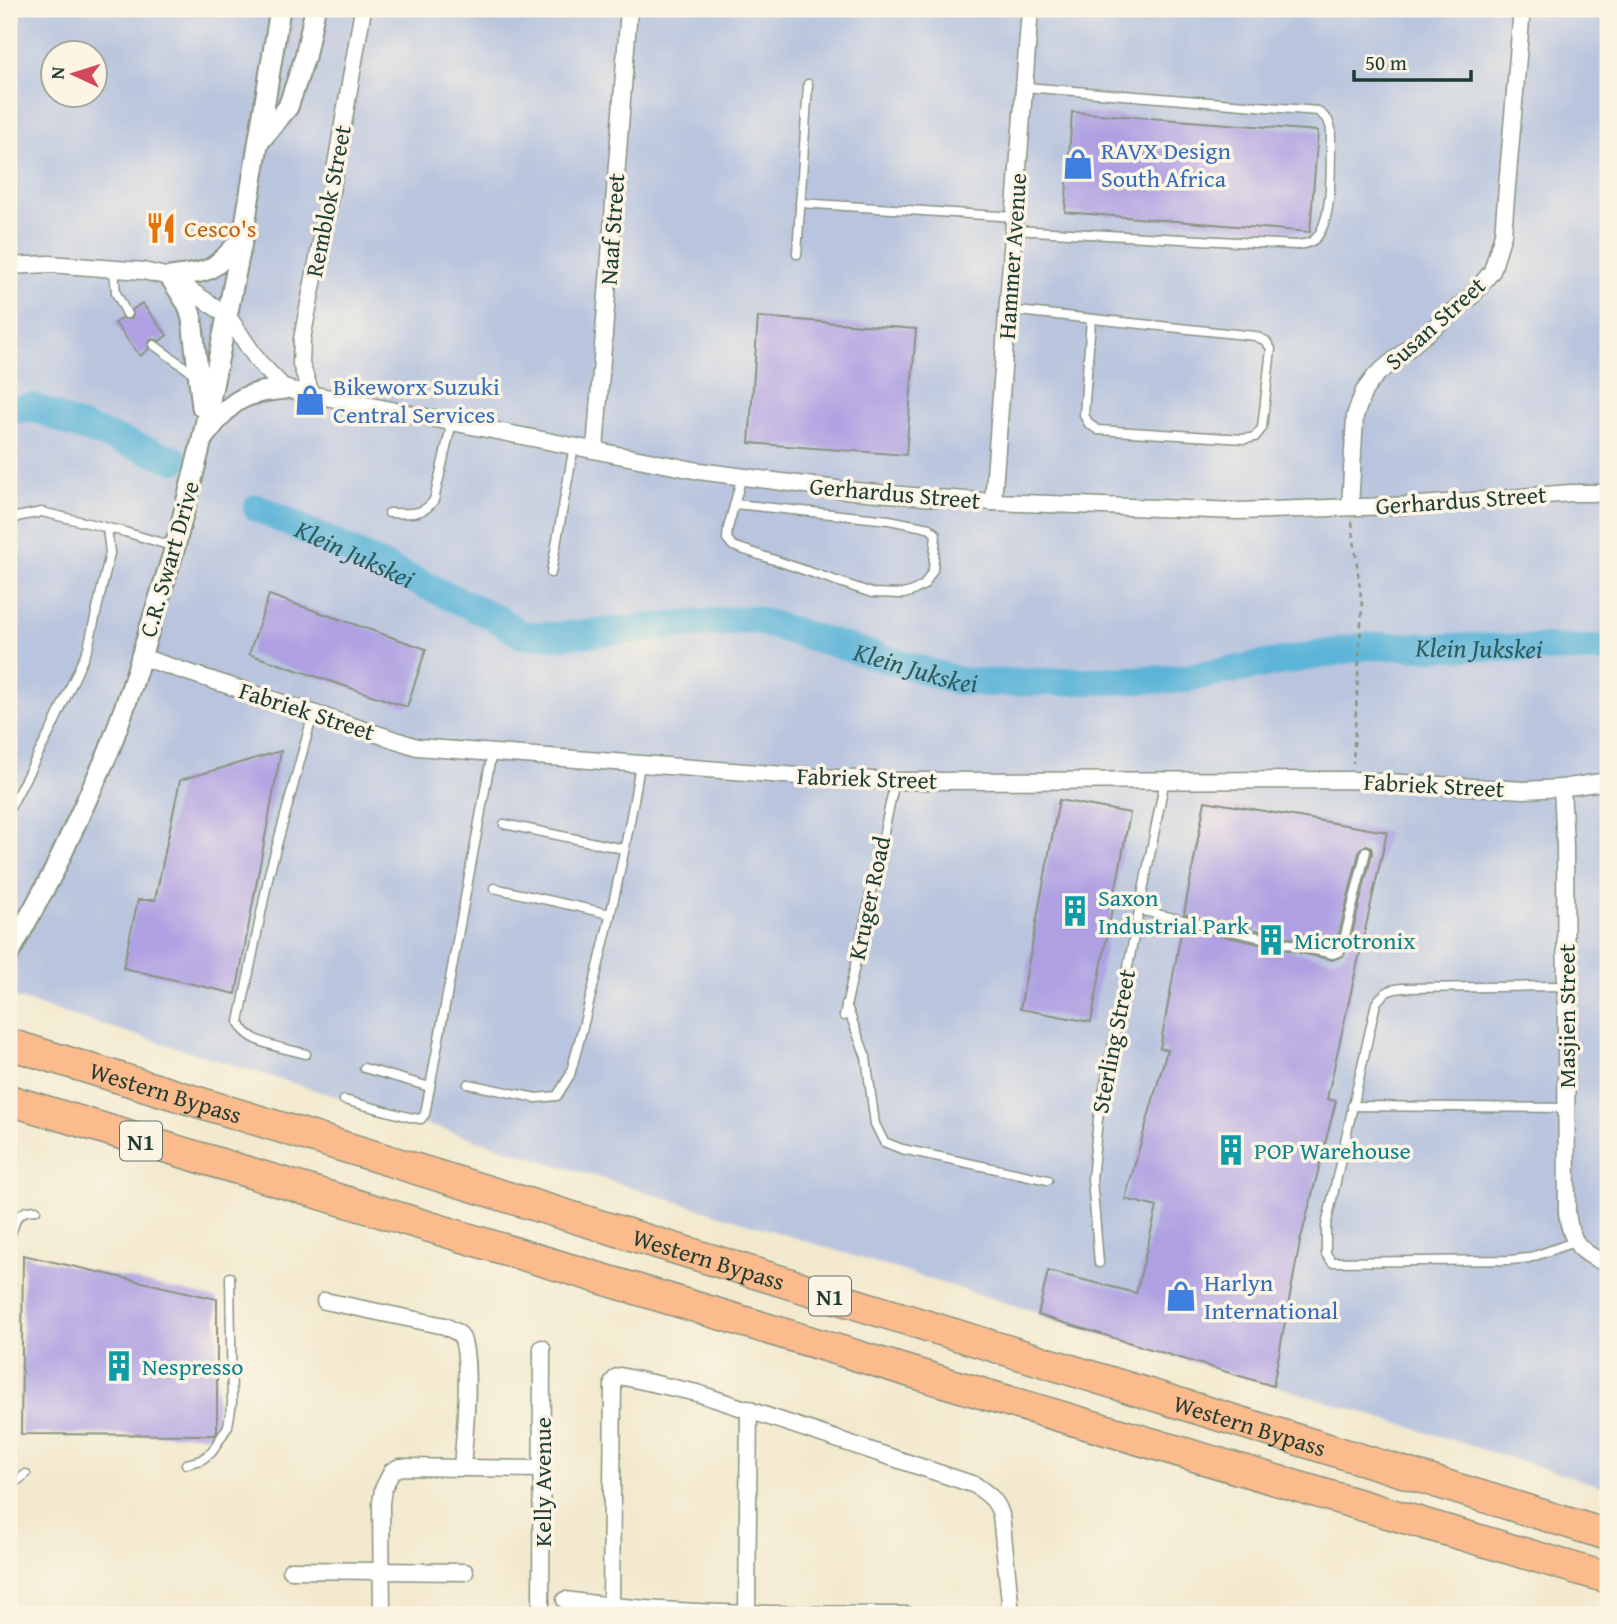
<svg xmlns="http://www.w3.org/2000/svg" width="1617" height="1624" font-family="'Gentium Book Plus',serif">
  <rect width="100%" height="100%" fill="#fcf5e5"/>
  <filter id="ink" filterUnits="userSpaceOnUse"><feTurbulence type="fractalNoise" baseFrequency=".0143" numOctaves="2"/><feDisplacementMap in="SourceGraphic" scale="14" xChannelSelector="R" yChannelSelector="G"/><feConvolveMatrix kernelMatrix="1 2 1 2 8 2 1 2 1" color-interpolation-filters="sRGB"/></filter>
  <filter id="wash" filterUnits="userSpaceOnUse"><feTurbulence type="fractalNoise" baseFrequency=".00686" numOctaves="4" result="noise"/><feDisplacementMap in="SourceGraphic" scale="28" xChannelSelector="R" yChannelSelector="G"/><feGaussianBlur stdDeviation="1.57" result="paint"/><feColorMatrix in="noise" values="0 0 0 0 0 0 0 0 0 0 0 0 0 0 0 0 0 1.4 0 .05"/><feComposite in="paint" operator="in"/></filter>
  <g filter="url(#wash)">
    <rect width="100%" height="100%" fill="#f2e9ce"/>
    <path fill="#b9c5de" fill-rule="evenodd" d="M9,9H1608V1488L9,996ZM52,52H94V94H52Z"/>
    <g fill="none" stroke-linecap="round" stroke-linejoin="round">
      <g stroke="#5bb4d8" stroke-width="28">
        <path d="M9,410L33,407L73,424L175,460"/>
        <path id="s1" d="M257,508L498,619L522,635L556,636L752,619L959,681L992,683L1181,679L1369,646L1608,649"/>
      </g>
    </g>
    <g id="blocks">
      <g fill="#aea0e2">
        <path d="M1072,112L1318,131L1310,232L1065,212Z"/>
        <path d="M142,303L167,335L160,341L151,339L148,344L149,349L140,356L115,323L122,318L131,319L133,315L132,310Z"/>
        <path d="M758,317L916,329L906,455L749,443Z"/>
        <path d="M269,595L426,649L407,707L249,654Z"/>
        <path d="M281,751L236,994L123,968L138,900H155L180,780Z"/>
        <path d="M1059,800L1130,813L1091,1022L1020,1009Z"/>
        <path d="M1205,801L1387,832L1327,1099L1336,1101L1300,1242L1273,1386L1038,1315L1048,1271L1136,1293L1157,1207L1125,1199L1167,1050L1160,1048L1182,927L1332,960L1343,956L1349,946L1372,853L1371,847L1367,845L1360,849L1337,942L1332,947L1184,914Z"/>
        <path d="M23,1255L217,1299V1432L215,1435L21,1434Z"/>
      </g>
    </g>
  </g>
  <g filter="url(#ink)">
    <use href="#blocks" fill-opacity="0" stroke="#889381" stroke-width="2"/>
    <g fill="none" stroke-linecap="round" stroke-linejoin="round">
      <defs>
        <g id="service">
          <path d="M800,203L1015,217"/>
          <path d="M1014,230L1296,245C1304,244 1310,244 1316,238C1335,217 1330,156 1331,129L1328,120L1318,111L1025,87"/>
          <path d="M797,254L808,84"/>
          <path d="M114,269L116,293L127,314"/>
          <path d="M1008,310L1255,336L1266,341L1271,349L1262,428L1255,437L1244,439L1098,430L1089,424L1084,415L1091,319"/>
          <path d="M154,345L197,376"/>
          <path d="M735,504L889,520L929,528L936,534L933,570L924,585L911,592L903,594L872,593L733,546L727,539L728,528L742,476"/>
          <path d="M389,513C406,513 423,517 434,500L452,422"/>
          <path d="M9,528L16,517L42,512L125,532L175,547"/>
          <path d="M551,573L574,446"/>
          <path d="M9,810L52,728L88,648L110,553L107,528"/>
          <path d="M504,824L624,849"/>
          <path d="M494,888L610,914"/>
          <path d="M1139,910L1333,954L1340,951L1343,944L1366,851"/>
          <path d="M1566,986L1403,988C1390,989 1384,992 1376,1003L1326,1226V1254L1332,1262L1510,1260L1529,1258L1574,1242"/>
          <path d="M846,1004L866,1057L875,1124L884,1142L902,1149L1048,1180"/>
          <path d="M844,1016L895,781"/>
          <path d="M306,1054C285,1048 247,1044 239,1022L269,874L313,714"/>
          <path d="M364,1068L430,1087"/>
          <path d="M468,1084L536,1098L557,1096L570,1075C598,973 623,869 640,765"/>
          <path d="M344,1100L413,1118L421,1119L425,1114L492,752"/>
          <path d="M1352,1106L1565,1108"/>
          <path d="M9,1239L17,1217L26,1211L36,1210"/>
          <path d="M1099,1263L1092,1179L1098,1119L1165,779"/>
          <path d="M186,1464L201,1460L212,1452L228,1426L232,1403L230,1277"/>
          <path d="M9,1487L26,1474"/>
        </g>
        <g id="minor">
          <path d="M9,266L49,264L143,271L170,277L227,315L258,361L285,389L699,471L844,490L924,497L993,502L1238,511L1421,505L1571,493H1608"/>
          <path d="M311,393L301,364L302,339L334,176L363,9"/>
          <path d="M595,450L629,9"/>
          <path d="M993,502L1030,9"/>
          <path d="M1350,507L1355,416L1364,391L1376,375L1472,296L1492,271L1503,234L1522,9"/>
          <path d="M141,657L417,747L798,776L895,781L1351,780L1524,790L1562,788L1608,781"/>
          <path d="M1562,788L1565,846L1567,1213C1571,1243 1580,1253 1608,1264"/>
          <path d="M325,1301L445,1326C449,1329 457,1331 460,1335C473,1349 464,1445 462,1467"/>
          <path d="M291,1570L465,1572"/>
          <path d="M565,1600C678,1617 793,1614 907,1615"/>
          <path d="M611,1607L613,1382L617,1377L620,1376L697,1393L975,1485C988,1494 997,1500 1001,1515L1010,1602L1009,1610L999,1615"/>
          <path d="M747,1614L749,1409"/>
          <path d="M382,1615L381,1503L383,1489L392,1471L400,1467L541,1469"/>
          <path d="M541,1615L542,1348"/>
        </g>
        <g id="tertiary">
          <path d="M260,141L288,107L305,57L315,9"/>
          <path d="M202,407L192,319L188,305L170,277C214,271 212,271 242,239"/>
          <path d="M204,437C232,401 239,393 285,389"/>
          <path d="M9,954L54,871L109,751L132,686L175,547L202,440L243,237L280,9"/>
        </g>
        <g id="motorway">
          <path id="s2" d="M9,1044L1608,1535"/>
          <path d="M9,1100L964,1388L1608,1578"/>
        </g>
      </defs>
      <use href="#service" stroke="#889381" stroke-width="11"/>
      <use href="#minor" stroke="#889381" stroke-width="19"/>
      <use href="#tertiary" stroke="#889381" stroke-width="23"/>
      <use href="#motorway" stroke="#889381" stroke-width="33"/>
      <path stroke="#889381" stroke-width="2.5" stroke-dasharray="5 5" stroke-linecap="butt" d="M1352,522L1362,606L1353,763"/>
      <use href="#service" stroke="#fff" stroke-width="8"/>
      <use href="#minor" stroke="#fff" stroke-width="16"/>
      <use href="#tertiary" stroke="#fff" stroke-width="19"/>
      <use href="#motorway" stroke="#fbbb8c" stroke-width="30"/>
    </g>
  </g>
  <defs>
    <symbol id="shop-bare" viewBox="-9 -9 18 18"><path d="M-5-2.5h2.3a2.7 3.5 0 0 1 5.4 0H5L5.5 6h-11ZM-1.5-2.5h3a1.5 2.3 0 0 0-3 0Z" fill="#3f7fe0" stroke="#fcf5e5" stroke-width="2.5" paint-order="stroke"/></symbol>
    <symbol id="restaurant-bare" viewBox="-9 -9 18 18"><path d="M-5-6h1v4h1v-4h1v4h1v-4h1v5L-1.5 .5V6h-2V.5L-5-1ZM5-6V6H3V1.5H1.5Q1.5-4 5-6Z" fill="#e8710a" stroke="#fcf5e5" stroke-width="2.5" paint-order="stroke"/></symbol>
    <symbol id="building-bare" viewBox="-9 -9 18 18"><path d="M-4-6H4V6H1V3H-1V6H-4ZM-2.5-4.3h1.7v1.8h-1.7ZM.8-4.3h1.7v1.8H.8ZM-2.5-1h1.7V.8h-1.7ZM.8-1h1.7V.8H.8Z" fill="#0f9aa8" stroke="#fcf5e5" stroke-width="2.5" paint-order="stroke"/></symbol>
  </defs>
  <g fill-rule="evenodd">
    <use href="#shop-bare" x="1056" y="142" width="44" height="44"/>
    <use href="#restaurant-bare" x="139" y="206" width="44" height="44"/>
    <use href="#shop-bare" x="288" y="378" width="44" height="44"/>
    <use href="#building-bare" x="1053" y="889" width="44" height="44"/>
    <use href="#building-bare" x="1249" y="918" width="44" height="44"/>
    <use href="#building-bare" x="1209" y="1128" width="44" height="44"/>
    <use href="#shop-bare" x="1159" y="1274" width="44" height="44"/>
    <use href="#building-bare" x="97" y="1344" width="44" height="44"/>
  </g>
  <g text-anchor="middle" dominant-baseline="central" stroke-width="7" stroke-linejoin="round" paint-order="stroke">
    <g fill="#fcf5e5" stroke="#617469" stroke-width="2">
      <rect x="120" y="1121.5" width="42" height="39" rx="5"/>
      <rect x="809" y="1276.5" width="42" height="39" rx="5"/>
    </g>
    <g font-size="23" font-weight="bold" fill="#1f3d34">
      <text x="141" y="1141">N1</text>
      <text x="830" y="1296">N1</text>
    </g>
    <g font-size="24" fill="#366cbe" stroke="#fcf5e5" text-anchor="start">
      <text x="1101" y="150">RAVX Design<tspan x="1101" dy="28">South Africa</tspan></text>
      <text x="333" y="386">Bikeworx Suzuki<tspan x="333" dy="28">Central Services</tspan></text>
      <text x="1204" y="1282">Harlyn<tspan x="1204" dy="28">International</tspan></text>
    </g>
    <g font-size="24" fill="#1f3d34" stroke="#fcf5e5">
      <text transform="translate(328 201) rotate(-79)">Remblok Street</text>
      <text transform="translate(612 229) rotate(-86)">Naaf Street</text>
      <text transform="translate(1012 256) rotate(-86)">Hammer Avenue</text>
      <text transform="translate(1435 323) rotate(-42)">Susan Street</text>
      <text transform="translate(895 493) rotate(5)">Gerhardus Street</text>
      <text transform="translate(1461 500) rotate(-4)">Gerhardus Street</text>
      <text transform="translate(169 559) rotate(-74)">C.R. Swart Drive</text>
      <text transform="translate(307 711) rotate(18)">Fabriek Street</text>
      <text transform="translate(867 778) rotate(2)">Fabriek Street</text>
      <text transform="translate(1434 785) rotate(3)">Fabriek Street</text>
      <text transform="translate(869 898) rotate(-78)">Kruger Road</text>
      <text transform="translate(1566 1016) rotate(-90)">Masjien Street</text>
      <text transform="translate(1113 1041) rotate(-79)">Sterling Street</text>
      <text stroke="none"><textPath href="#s2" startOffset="164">Western Bypass</textPath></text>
      <text stroke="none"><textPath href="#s2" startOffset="732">Western Bypass</textPath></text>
      <text stroke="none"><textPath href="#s2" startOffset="1298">Western Bypass</textPath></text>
      <text transform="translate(542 1482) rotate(-90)">Kelly Avenue</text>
    </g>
    <g font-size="24" fill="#c56008" stroke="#fcf5e5" text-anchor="start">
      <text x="184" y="228">Cesco's</text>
    </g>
    <g font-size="24" fill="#0d838f" stroke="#fcf5e5" text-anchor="start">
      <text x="1098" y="897">Saxon<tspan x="1098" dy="28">Industrial Park</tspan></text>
      <text x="1294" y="940">Microtronix</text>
      <text x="1254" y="1150">POP Warehouse</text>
      <text x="142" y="1366">Nespresso</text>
    </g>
    <g font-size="26" font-style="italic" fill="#2e5b5d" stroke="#fcf5e5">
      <text stroke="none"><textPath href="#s1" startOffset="108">Klein Jukskei</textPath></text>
      <text stroke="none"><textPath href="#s1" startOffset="1264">Klein Jukskei</textPath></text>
      <text stroke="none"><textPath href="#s1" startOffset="696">Klein Jukskei</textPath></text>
    </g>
  </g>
  <rect width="1617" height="1624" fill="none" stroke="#fcf5e5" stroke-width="35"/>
  <g transform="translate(74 74) rotate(274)"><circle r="33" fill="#fcf5e5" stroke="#a4ab9e" stroke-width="2"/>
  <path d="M0-5L12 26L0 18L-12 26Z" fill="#d1495b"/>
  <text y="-10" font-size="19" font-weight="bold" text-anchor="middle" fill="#1f3d34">N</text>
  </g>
  <path d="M1354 70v10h117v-10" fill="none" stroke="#1f3d34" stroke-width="3.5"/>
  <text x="1365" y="70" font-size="21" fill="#1f3d34" stroke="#fcf5e5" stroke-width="5" paint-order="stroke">50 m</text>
</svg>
